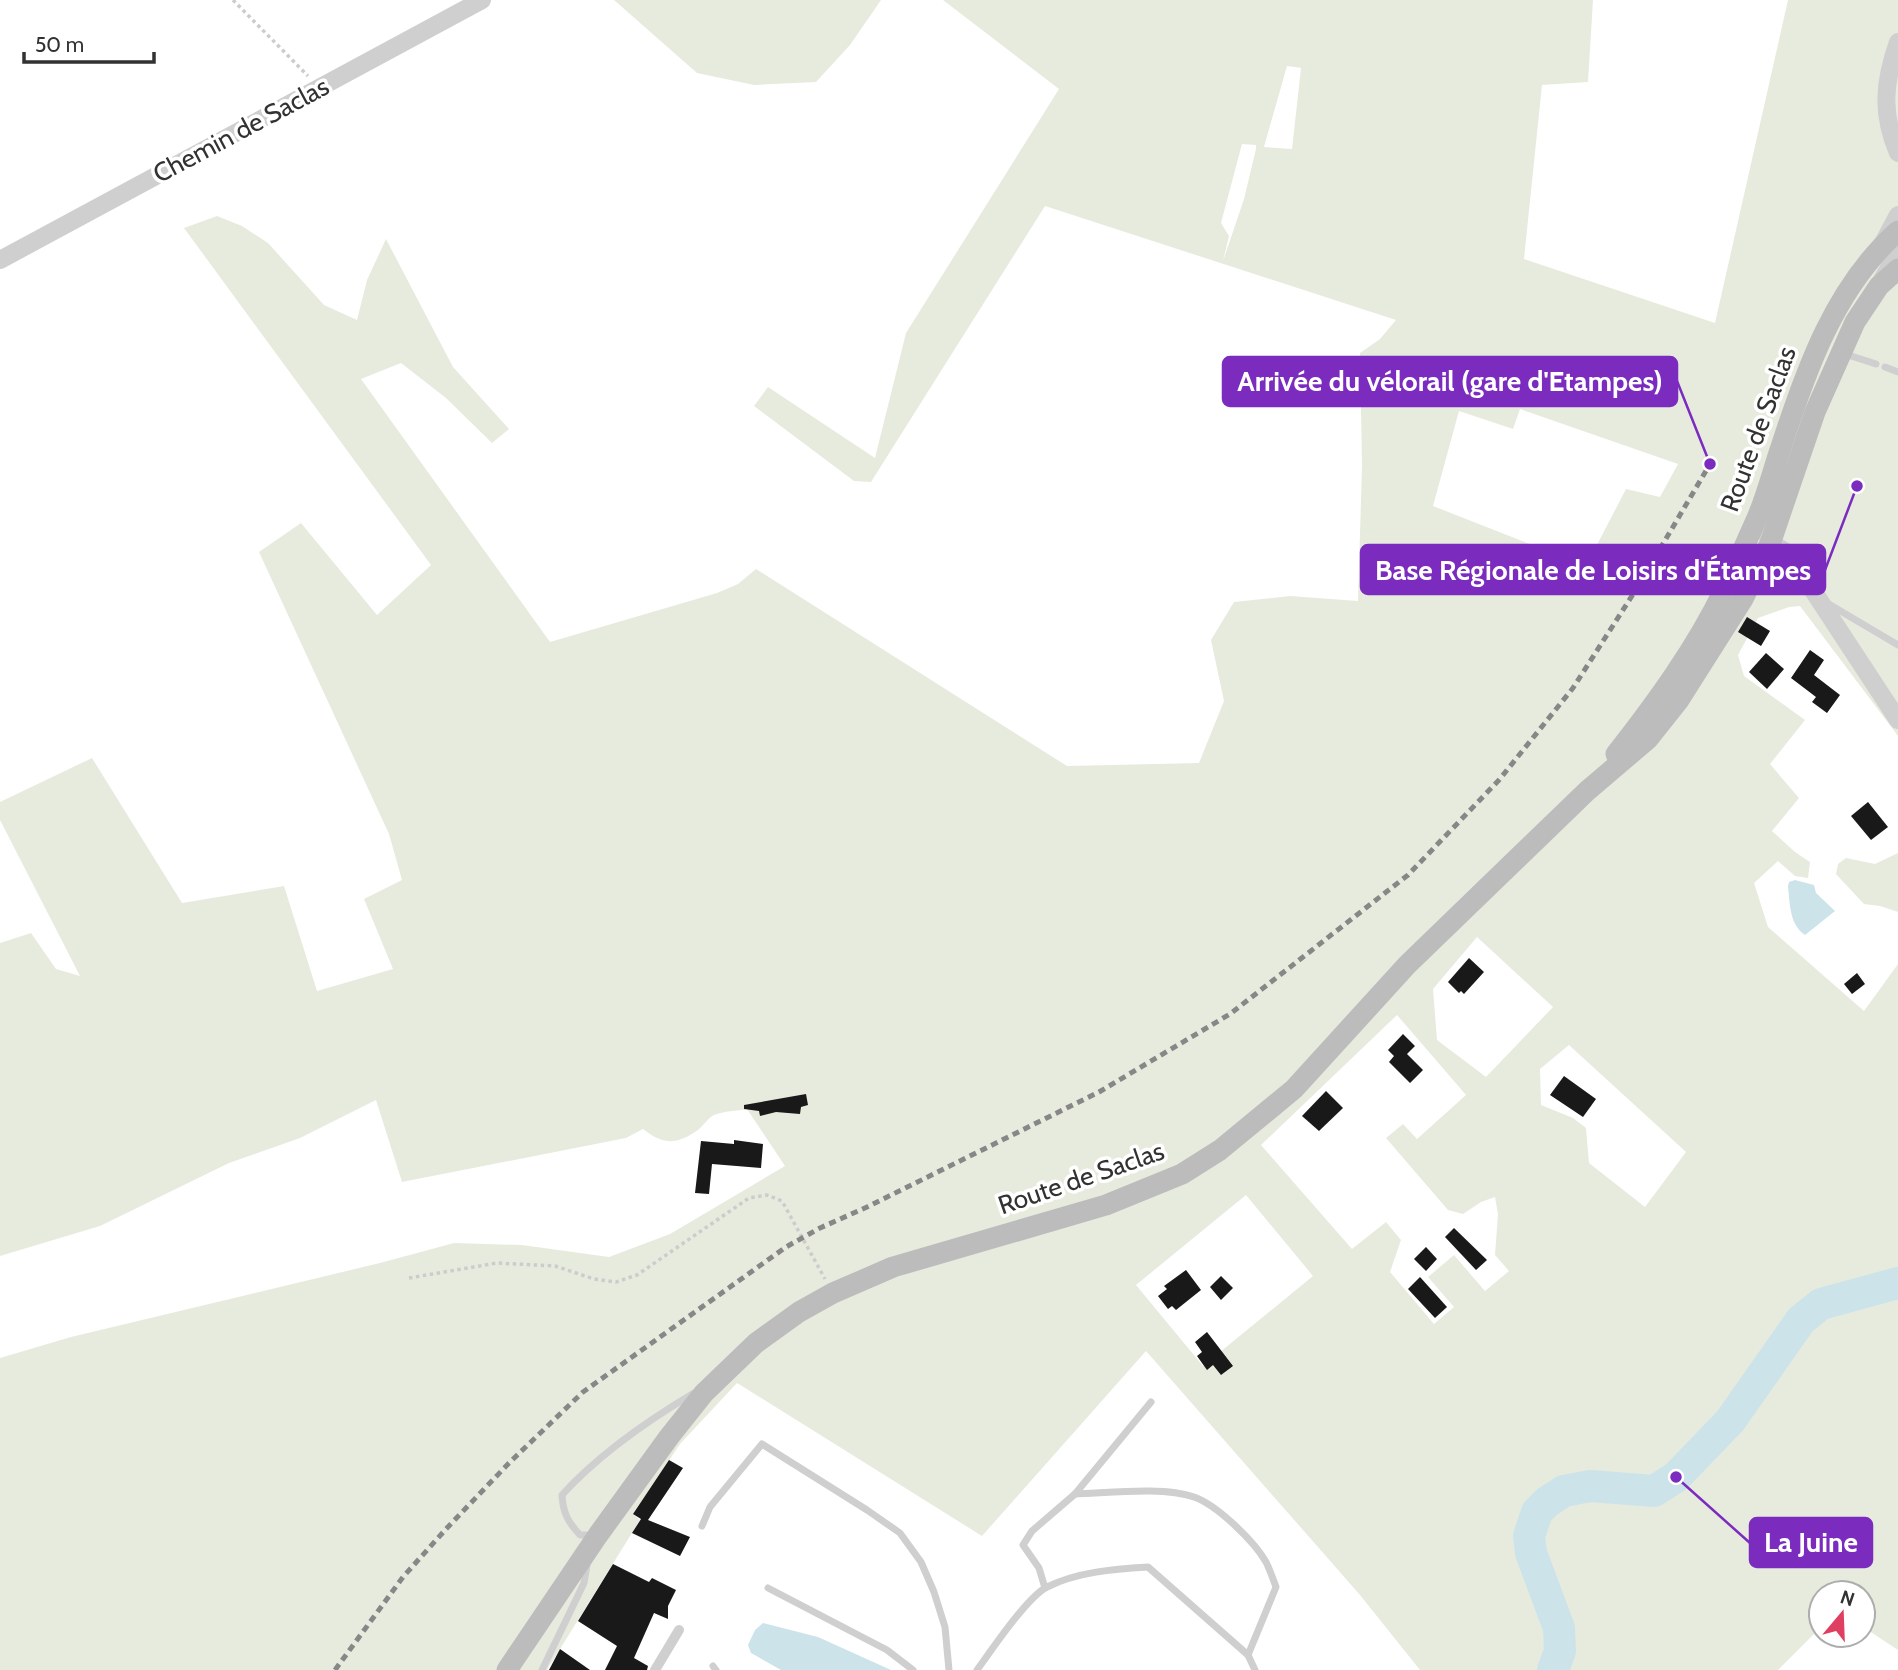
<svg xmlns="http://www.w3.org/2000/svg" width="1898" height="1670" font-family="Cabin,sans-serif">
  <rect width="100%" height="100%" fill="#fff"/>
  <g fill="#e7ebde" fill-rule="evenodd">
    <path d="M614,0H881L850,45L816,82L754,85L697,73Z"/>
    <path d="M943,0H1593L1588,82L1542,85L1524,259L1715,323L1788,0H1898V736L1800,606L1789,607L1758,618L1738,655L1744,676L1805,720L1770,764L1799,798L1772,831L1795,852L1810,862L1808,878L1795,876L1778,861L1754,883L1768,927L1864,1011L1898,964V1650L1863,1627V1593H1821V1627L1778,1670H1420L1360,1595L1146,1351L982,1536L737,1383L680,1444L633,1514L640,1520L547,1670H0V1358L71,1337L380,1263L454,1243L522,1245L609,1257L670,1234L785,1166L747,1109C737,1111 724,1111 714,1115C708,1118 703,1126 698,1130C677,1145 663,1145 643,1129L626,1138L402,1182L376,1100L300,1138L229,1163L100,1226L0,1256V943L31,933L56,969L80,976L0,820V802L92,758L182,903L284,886L317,991L393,969L364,899L402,880L389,834L259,552L301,523L377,615L431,565L184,228L217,216L242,226L268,243L324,305L357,320L367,280L386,239L453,367L509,429L492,443L446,398L401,363L361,379L550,642L717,593L738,584L756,569L1067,766L1199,763L1224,701L1211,640L1234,602L1290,596L1358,601L1362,466L1360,353L1380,339L1396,320L1045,206L871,482L854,481L754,406L768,387L875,458L906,333L1059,89ZM1287,66L1302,68H1301L1292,149L1264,147ZM1242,144L1256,145V149L1244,199L1223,261L1229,236L1221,223ZM1520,409L1678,464L1660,497L1626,489L1586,566L1433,506L1459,411L1513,429ZM1477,937L1553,1007L1486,1077L1437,1040L1433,989ZM1397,1015L1466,1095L1417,1139L1403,1124L1386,1138L1448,1210L1463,1214L1481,1202L1495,1197L1498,1214L1495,1255L1509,1271L1485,1291L1454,1255L1428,1277L1454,1307L1434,1324L1390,1272L1401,1240L1386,1222L1352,1249L1261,1145ZM1569,1045L1686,1152L1645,1207L1589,1163L1586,1128L1573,1118L1541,1105L1540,1069ZM1246,1195L1313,1276L1203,1366L1136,1285Z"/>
    <path d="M1898,853V912L1880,906L1864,904L1836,874L1838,864L1846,858L1875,864Z"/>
  </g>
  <g fill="#cce3ea">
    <path d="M1795,880L1814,885L1816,893L1835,911L1805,935C1789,924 1790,903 1788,886L1789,882Z"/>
    <path d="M763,1623L818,1637L891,1670H781L751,1653L748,1645L755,1630Z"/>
  </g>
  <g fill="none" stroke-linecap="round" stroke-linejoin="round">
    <path stroke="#cce3ea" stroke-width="32" d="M1553,1670L1560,1651L1559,1628L1531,1553L1529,1536L1537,1512L1547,1502L1564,1491L1590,1486L1654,1491L1676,1477L1730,1421L1801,1320L1821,1304L1898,1283"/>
  </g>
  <g fill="#191919">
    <path d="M1747,617L1770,631L1761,646L1738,632Z"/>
    <path d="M1810,650L1824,660L1814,675L1840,695L1827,713L1812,702L1816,697L1791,678Z"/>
    <path d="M1766,653L1784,669L1767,689L1749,672Z"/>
    <path d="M1868,802L1888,827L1871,840L1851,816Z"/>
    <path d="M1469,958L1484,972L1464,994L1461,991L1459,993L1448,982Z"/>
    <path d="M1857,973L1865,984L1852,994L1844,984Z"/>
    <path d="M1403,1034L1415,1046L1407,1054L1423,1070L1410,1083L1389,1062L1394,1056L1388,1050Z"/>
    <path d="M1564,1076L1596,1099L1583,1117L1550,1095Z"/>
    <path d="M1326,1091L1343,1108L1319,1131L1302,1116Z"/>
    <path d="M806,1094L808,1105L801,1107L800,1114L776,1112L760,1116L759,1111L744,1109V1105Z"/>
    <path d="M734,1140L763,1144L761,1168L712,1164L709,1194L695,1193L701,1141L734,1144Z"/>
    <path d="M1454,1228L1487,1260L1476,1270L1445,1237Z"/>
    <path d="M1426,1247L1437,1259L1426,1271L1414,1259Z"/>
    <path d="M1186,1270L1201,1290L1176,1310L1172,1306L1168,1309L1158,1296L1167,1289L1164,1286Z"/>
    <path d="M1221,1276L1233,1288L1221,1300L1210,1287Z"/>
    <path d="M1420,1277L1447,1307L1435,1318L1408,1289Z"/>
    <path d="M1207,1332L1233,1366L1221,1375L1213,1365L1207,1370L1197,1356L1202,1352L1195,1342Z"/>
    <path d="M669,1460L683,1468L648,1520L690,1537L680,1556L632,1533L641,1519L633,1514Z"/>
    <path d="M613,1564L649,1582L652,1578L676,1590L668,1606V1619L654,1613L634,1658L648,1666L647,1670H605L617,1646L578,1621Z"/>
    <path d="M560,1649L590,1670H549Z"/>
  </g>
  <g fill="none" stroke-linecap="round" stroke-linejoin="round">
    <g stroke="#ccc" stroke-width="3.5" stroke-dasharray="3.5 3.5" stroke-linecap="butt">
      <path d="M233,0L308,76"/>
      <path d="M409,1278L497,1263L555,1266L594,1279L616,1282L637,1275L749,1198L767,1195L782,1201L825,1279"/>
    </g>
    <g stroke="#cfcfcf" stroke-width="7">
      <path d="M1845,354L1876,364"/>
      <path d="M1885,367L1898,372"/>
      <path d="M1827,603L1898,645"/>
      <path d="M1075,1494C1108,1493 1164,1486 1194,1497C1217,1505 1254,1541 1266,1562C1270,1570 1273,1579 1276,1587L1248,1655"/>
      <path d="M702,1526L710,1507L762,1444L867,1510L900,1533L921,1562L934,1592L945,1627L949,1670"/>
      <path d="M593,1535H580C568,1522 563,1513 562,1495C599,1454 647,1421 694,1393"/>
      <path d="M768,1588L887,1650L913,1670"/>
      <path d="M1045,1588L1039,1568L1023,1545L1032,1531L1075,1494L1151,1402"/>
      <path d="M713,1666L716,1670"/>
      <path d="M542,1670L584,1583L587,1565"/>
      <path d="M977,1670C991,1651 1027,1597 1047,1587C1077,1572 1114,1569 1148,1567L1248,1655L1255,1670"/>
    </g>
    <path stroke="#cfcfcf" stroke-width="10" d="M655,1670L679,1630"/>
    <g stroke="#cfcfcf" stroke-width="18">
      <path d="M1898,42C1884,82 1881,113 1898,153"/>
      <path d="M1883,243L1898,215"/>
      <path d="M0,260L482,0"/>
      <path d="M1882,280L1898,252"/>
      <path d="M1765,532L1775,545L1789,554L1898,720"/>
    </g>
    <g stroke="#bcbcbc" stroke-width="21">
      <path d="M1616,754C1656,703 1696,648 1724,590C1736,567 1746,542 1757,518C1767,495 1773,470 1781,447C1806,370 1835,287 1898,231"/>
      <path d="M507,1670L598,1535L669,1437L704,1393L756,1343L799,1312L833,1293L893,1267L1106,1205L1182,1174L1220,1150L1294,1089L1407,965L1587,791L1648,739L1679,700L1743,599L1771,541L1815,412L1855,322L1879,286L1898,269"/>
    </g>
    <path stroke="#878787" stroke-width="5" stroke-dasharray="7 5" stroke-linecap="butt" d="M335,1670L403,1577L446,1529L509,1463L583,1392L786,1247L820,1228L867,1207L1099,1092L1230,1014L1408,875L1499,780L1573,688L1637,588L1710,464"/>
  </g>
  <g text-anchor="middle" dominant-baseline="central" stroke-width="7" stroke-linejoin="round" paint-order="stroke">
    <g font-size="26" fill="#323232" stroke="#fff">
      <text transform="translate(241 130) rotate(-28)">Chemin de Saclas</text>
      <text transform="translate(1758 429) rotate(-70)">Route de Saclas</text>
      <text transform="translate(1081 1178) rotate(-19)">Route de Saclas</text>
    </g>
  </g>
  <path fill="none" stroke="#7b2cbf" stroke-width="2.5" d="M1710 464L1677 381M1857 486L1825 570M1676 1477L1750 1543"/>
  <g fill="#7b2cbf" stroke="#fff" stroke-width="2.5">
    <circle cx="1710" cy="464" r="7"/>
    <circle cx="1857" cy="486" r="7"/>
    <circle cx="1676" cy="1477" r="7"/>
  </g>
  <g fill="#7b2cbf" stroke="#7b2cbf" stroke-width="2.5">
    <rect x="1223" y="357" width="454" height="49" rx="7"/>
    <rect x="1361" y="545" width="464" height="49" rx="7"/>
    <rect x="1750" y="1518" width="122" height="49" rx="7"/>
  </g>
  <g font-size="28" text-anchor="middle" font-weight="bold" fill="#fff">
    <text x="1450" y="391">Arrivée du vélorail (gare d'Etampes)</text>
    <text x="1593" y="580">Base Régionale de Loisirs d'Étampes</text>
    <text x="1811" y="1552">La Juine</text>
  </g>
  <g transform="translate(1842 1614) rotate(19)"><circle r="33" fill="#ffffff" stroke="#adadad" stroke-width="2"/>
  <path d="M0-5L12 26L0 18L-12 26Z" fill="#df3f61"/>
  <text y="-10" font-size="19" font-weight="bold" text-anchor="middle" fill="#323232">N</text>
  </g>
  <path d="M24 52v10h130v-10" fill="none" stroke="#323232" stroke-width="3.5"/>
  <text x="35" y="52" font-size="21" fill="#323232" stroke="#ffffff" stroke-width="5" paint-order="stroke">50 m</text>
</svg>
